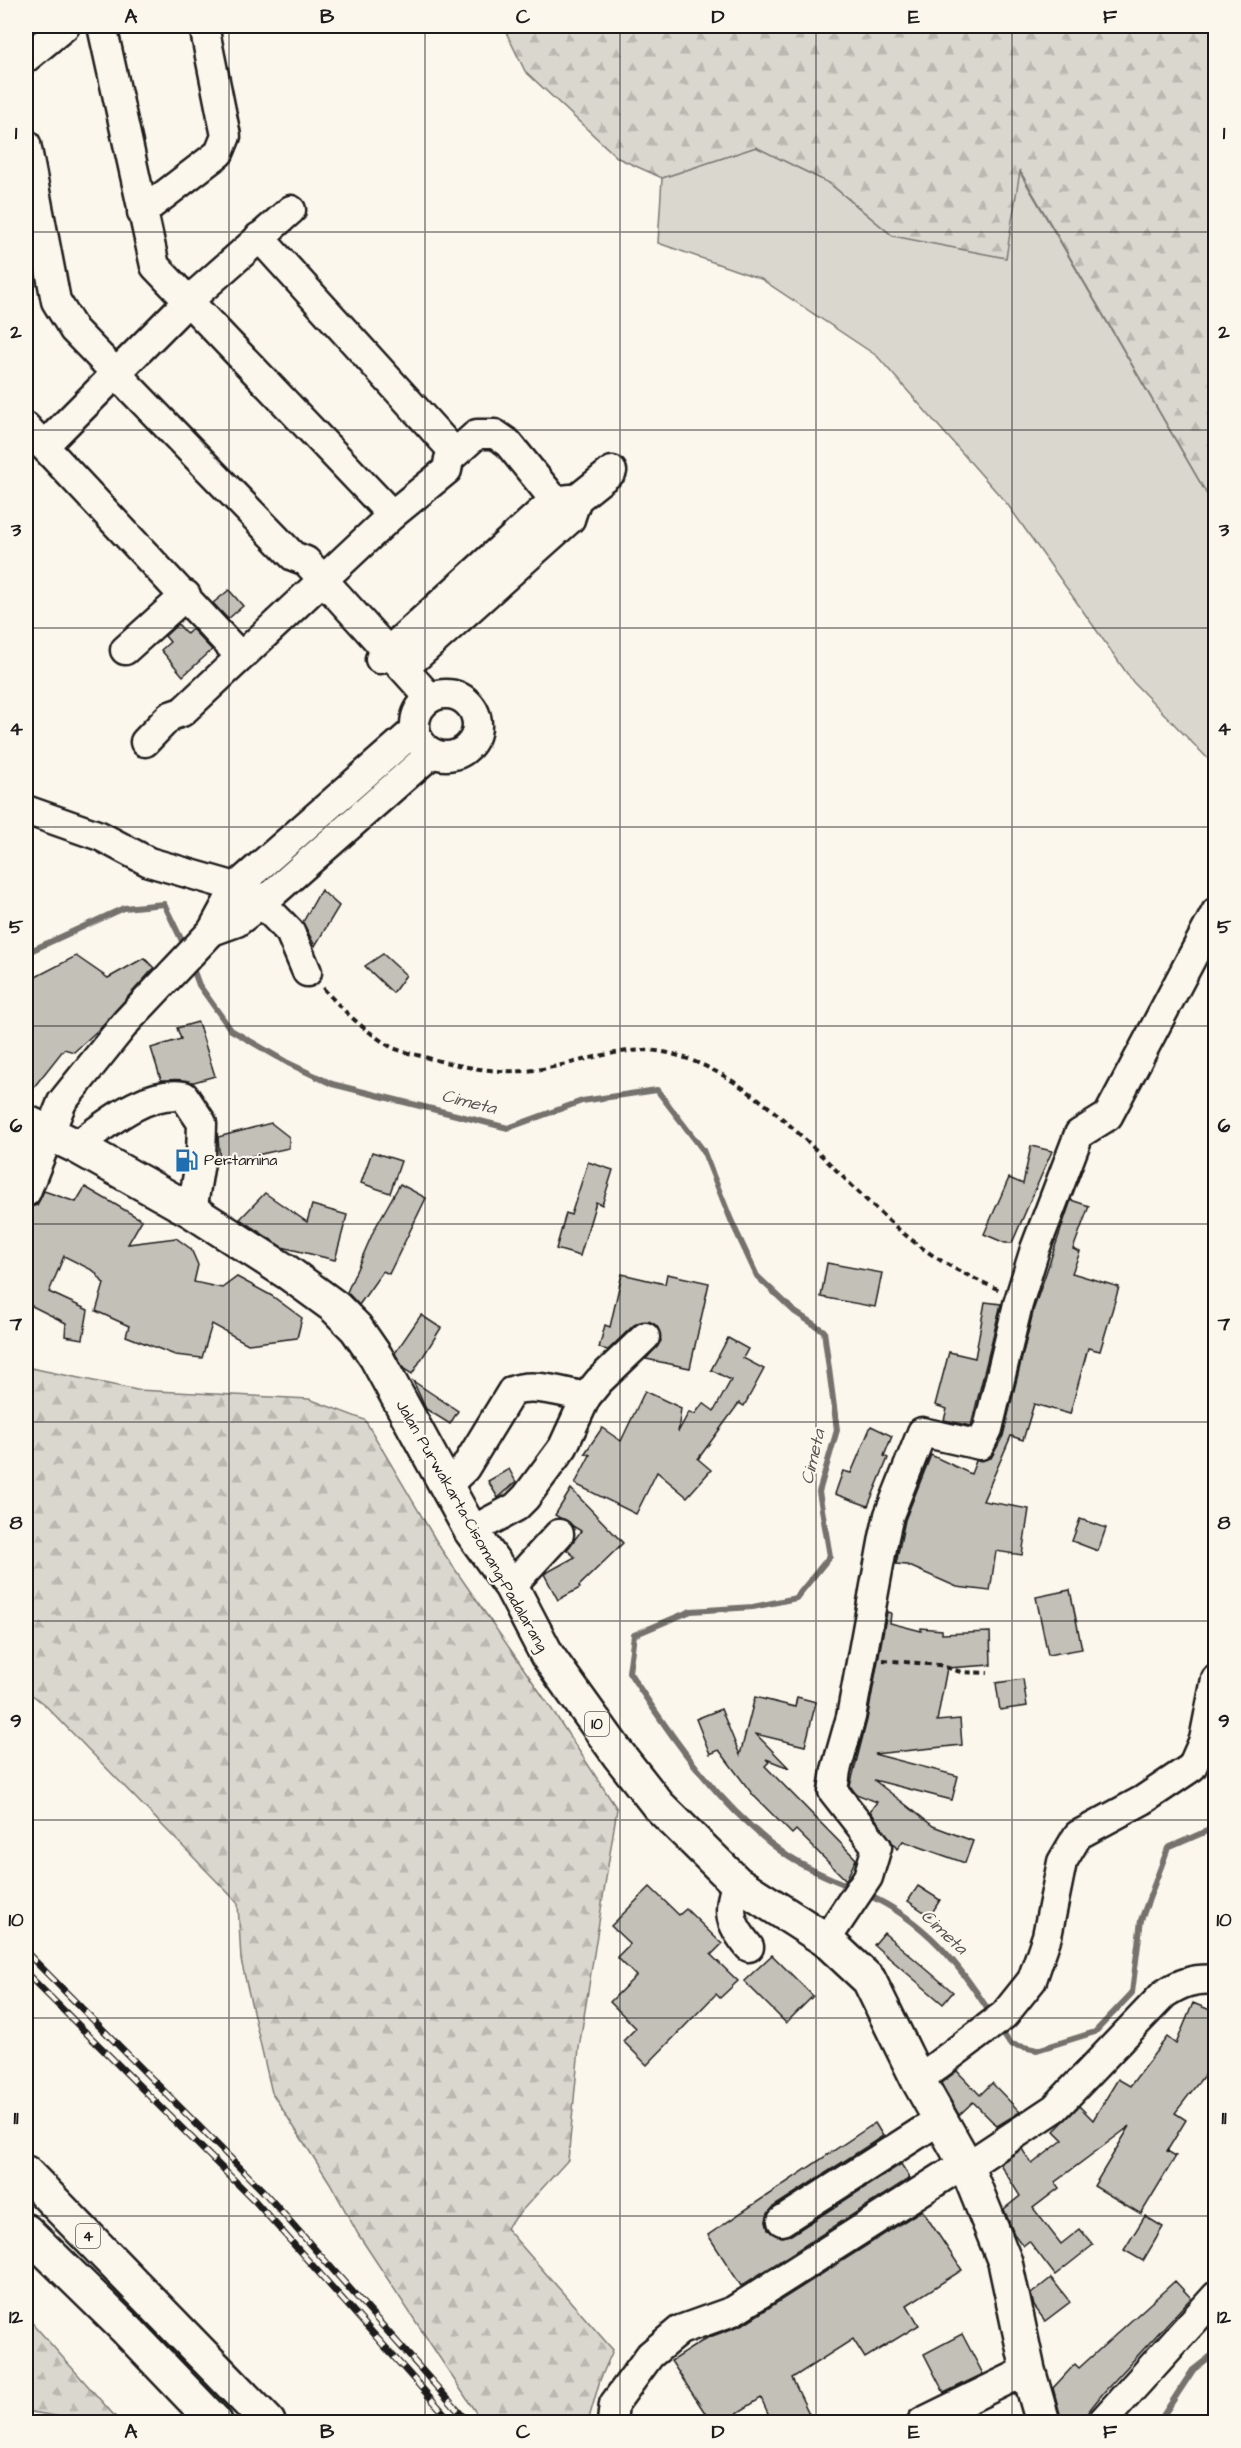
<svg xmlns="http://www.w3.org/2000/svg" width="1241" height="2448" font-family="'Architects Daughter',sans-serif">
  <defs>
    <pattern id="forest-firs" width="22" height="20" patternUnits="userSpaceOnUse" patternTransform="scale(1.5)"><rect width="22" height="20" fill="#dad7ce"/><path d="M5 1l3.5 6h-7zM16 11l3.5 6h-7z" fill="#bab8b0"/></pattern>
  </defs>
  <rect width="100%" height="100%" fill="#fbf7ec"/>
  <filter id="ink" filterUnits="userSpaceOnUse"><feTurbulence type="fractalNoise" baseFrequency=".0167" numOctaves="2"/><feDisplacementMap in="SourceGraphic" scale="12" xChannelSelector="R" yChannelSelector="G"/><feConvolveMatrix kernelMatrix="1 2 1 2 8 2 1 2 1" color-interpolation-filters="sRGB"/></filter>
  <g filter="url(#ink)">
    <path fill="#dad7ce" stroke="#7b7a75" stroke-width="1.5" d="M756,147L829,183L893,236L1019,171L1215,508V766L1133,682L1008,505L877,356L761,279L658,243L662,178Z"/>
    <g fill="url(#forest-firs)" stroke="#7b7a75" stroke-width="1.5">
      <path d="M503,26H1215V508L1020,171L1006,258L893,236L829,183L756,147L662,178L618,158L525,71Z"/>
      <path d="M26,1367L137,1390L309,1399L365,1420L441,1549L555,1714L617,1809L579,2048L568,2160L506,2228L613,2350L600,2380L588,2422H482L358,2234L330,2183L272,2093L241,1960L238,1903L46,1706L26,1690Z"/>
      <path d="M26,2316L120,2422H91L26,2411Z"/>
    </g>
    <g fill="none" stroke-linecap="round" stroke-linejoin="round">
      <g stroke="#74726e" stroke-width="6">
        <path d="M26,953L124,908L164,904L185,947"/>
        <path d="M192,966L199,985L231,1030L288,1063L332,1084L508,1128L582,1101L657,1090L703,1150L731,1220L757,1276L795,1312L824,1331L837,1430L819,1492L830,1556L796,1598L753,1607L691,1611L634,1635L629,1672C672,1738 720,1808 786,1855C804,1868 830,1878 851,1887"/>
        <path d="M866,1894C925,1921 958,1962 992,2016"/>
        <path d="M999,2027L1010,2044L1037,2050L1095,2032L1132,1993L1141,1920L1168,1848L1216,1827"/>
        <path d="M1159,2422L1193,2370L1216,2352"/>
      </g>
    </g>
    <g fill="#c3c0b8" stroke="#1c1c1c" stroke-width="1.5">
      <path d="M229,590L243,606L228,619L213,603Z"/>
      <path d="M178,624L187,634L192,629L212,650L183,676L161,650L170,642L165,636Z"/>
      <path d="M321,890L339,906L315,946L303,922Z"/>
      <path d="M383,954L406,975L393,993L365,966Z"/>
      <path d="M76,956L108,978L144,958L154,968L98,1030L74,1052L64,1049L26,1097V982Z"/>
      <path d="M198,1022L215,1076L194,1082L161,1080L151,1048L181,1039L177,1028Z"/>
      <path d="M271,1123L289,1137V1148L220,1163L218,1137Z"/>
      <path d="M1031,1146L1052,1151L1012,1243H1005L984,1234L1009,1178L1023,1184Z"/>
      <path d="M372,1152L401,1161L390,1193L361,1183Z"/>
      <path d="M588,1162L613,1170L602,1205L596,1202L580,1256L556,1249L566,1213L571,1215Z"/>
      <path d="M400,1184L426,1198L389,1274L383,1271L359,1305L347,1292L374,1230Z"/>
      <path d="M85,1187L142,1220L128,1244L176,1238L191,1249L198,1265L194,1282L222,1288L237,1277L272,1296L302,1318L297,1338L248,1344L212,1324L202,1358L175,1355L126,1336L129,1326L96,1311L104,1284L94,1271L64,1256L49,1292L88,1310L83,1339L65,1336L66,1323L26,1303V1208L37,1205L44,1191L76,1202Z"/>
      <path d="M265,1193L307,1222L312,1205L347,1215L335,1260L282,1247L240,1219Z"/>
      <path d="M1071,1200L1089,1206L1073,1249L1080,1252L1072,1273L1119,1287L1100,1351L1088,1348L1070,1414L1034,1404L1023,1440L1011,1436L983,1501L1029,1509L1022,1555L996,1551L990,1591L957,1587L907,1565L896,1564L905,1520L931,1455L971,1474L976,1461L991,1458L1003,1436L1034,1308Z"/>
      <path d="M827,1263L882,1273L875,1307L821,1297Z"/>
      <path d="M622,1274L665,1284L667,1274L709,1283L690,1368L646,1359L661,1341L657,1326L649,1321L634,1325L608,1350L599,1348L605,1325L610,1327Z"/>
      <path d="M985,1302L1001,1304L971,1426L944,1420L947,1409L935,1405L949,1352L975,1358Z"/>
      <path d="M421,1315L441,1328L412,1374L404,1369L395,1353Z"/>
      <path d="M728,1338L748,1349L743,1358L764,1369L744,1406L739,1403L698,1459L711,1470L687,1497L657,1472L636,1514L575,1484L590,1455L585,1453L602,1428L621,1441L645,1391L681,1408L678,1432L689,1412L695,1414L703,1403L714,1411L731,1380L711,1370Z"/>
      <path d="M413,1381L458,1411L450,1424L426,1409Z"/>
      <path d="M871,1426L892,1436L884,1456L888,1458L868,1506L835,1494L843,1471L851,1473Z"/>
      <path d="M509,1469L516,1482L498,1498L488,1481Z"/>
      <path d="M571,1489L623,1543L579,1586L580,1588L558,1600L544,1574L575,1557L567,1550L581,1531L555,1515Z"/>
      <path d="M1080,1519L1106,1528L1098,1551L1072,1541Z"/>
      <path d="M1070,1590L1082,1649L1048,1655L1036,1597Z"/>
      <path d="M887,1612L891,1613L890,1623L921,1631V1628L942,1630V1634L990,1632L991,1665L947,1668L937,1721L960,1719L962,1745L874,1754L958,1776L952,1800L874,1780L933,1826L973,1841L965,1863L903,1841L897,1849L870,1811L877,1802L856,1794L850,1786L867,1720Z"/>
      <path d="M1023,1679L1027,1706L1000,1710L996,1683Z"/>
      <path d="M755,1697L795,1707L797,1697L816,1702L805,1746L756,1734L789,1768L766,1759L769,1762L765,1766L856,1859L846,1880L796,1830L792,1834L753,1795L719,1750L710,1754L696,1719L721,1709L740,1755Z"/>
      <path d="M918,1886L940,1900L930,1916L908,1901Z"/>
      <path d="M650,1887L679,1915L686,1909L722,1944L711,1955L738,1981L720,1998L716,1994L647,2065L623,2041L636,2028L610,2002L636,1976L617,1957L630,1944L611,1926Z"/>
      <path d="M884,1933L953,1992L943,2004L874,1945Z"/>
      <path d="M772,1955L813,1996L786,2023L744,1981Z"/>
      <path d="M1193,2003L1215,2012V2022L1210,2035L1215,2037V2061L1175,2113L1186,2120L1167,2151L1176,2156L1141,2214L1094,2186L1130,2126L1055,2182L1059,2188L1033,2208L1061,2244L1080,2229L1093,2245L1055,2275L1029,2241L1023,2246L1014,2234L1004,2209L1020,2196L1000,2164L1022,2149L1032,2164L1063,2140L1054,2131L1079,2106L1093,2120L1118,2079L1130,2086L1167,2037L1176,2044Z"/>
      <path d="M957,2071L980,2095L992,2083L1020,2112L997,2126L973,2102L959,2115L941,2083Z"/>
      <path d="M875,2123L883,2136L773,2207L766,2221L768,2230L782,2237L791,2235L901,2164L910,2178L741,2286L708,2235Z"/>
      <path d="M922,2210L962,2270L907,2305L919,2325L865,2358L853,2339L792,2378L813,2422H772L761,2398L723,2422H711L671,2361L707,2338L742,2325Z"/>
      <path d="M1145,2216L1163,2227L1143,2261L1124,2250Z"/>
      <path d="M1051,2278L1070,2302L1045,2321L1034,2306L1031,2294Z"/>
      <path d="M1175,2281L1191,2298L1104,2392L1080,2422H1069L1060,2414L1053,2388L1075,2364L1079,2368Z"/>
      <path d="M962,2334L983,2374L944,2393L924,2354Z"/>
    </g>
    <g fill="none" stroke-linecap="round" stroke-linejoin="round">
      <defs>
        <g id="minor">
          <path d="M102,26L155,266L392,515"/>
          <path d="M26,58L65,26"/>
          <path d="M26,144L56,301L74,330L293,556L306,561L430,698"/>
          <path d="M142,212L219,153L226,136L204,26"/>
          <path d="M259,237L455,453"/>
          <path d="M26,427L240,656"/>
          <path d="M44,446L188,301L291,210"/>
          <path d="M125,650L186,595"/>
          <path d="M380,659L553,501L571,499"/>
          <path d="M404,668L570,519L577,499L612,471"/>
          <circle cx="446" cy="725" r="31"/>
          <path d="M145,742L170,716L182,712L392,515L447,470L449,459L477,434H495L508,443L570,519"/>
          <path d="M26,810L100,836L149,862L236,887"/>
          <path d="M249,890L290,932L307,972"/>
          <path d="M212,931L237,922L263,902L432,753"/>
          <path d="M76,1146C107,1124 145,1090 184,1096L202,1123L201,1156L192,1211"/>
          <path d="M26,1192L62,1102L127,1021L212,931L236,887L415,730"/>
          <path d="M446,1486L465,1468L512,1391C533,1382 564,1393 586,1397"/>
          <path d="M471,1531L516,1507L526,1497L563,1447L586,1397L599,1381L645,1337"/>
          <path d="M511,1586L559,1534"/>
          <path d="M737,1883C726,1912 730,1924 749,1947"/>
          <path d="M826,1940L868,1877L877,1847L833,1791L836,1770L851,1717L884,1537L889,1515L922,1432L980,1445L988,1429L1018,1304L1035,1249L1079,1134L1108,1116L1216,912"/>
          <path d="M918,2080L1004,2015L1032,1980L1047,1936L1062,1862L1078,1835L1143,1800L1192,1767L1204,1740L1216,1679"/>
          <path d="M966,2167L1055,2108L1164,1994C1181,1983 1194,1978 1216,1980"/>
          <path d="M782,2221L941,2119"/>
          <path d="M612,2422L614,2404L650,2355L680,2330L733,2311L965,2163"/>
          <path d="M922,2422L1028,2370"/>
          <path d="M1102,2422L1216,2296"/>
        </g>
        <g id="highway">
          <path d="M26,1122L76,1146L192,1211L287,1272L335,1307L356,1328L376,1357L471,1531L511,1586L547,1655L618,1754L658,1805L737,1883L826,1940L869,1980L918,2080L965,2163L1005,2262L1028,2370L1043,2422"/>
          <path d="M26,2173L268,2422"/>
          <path d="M26,2231L127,2330L215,2422"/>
        </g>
      </defs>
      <use href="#minor" stroke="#1c1c1c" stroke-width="33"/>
      <use href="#highway" stroke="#1c1c1c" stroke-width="38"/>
      <g stroke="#1c1c1c" stroke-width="4" stroke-dasharray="6 4.5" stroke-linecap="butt">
        <path d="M323,988C343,1011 365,1031 391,1047C399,1051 409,1053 417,1055C457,1066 500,1076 542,1069C586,1062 631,1041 676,1055C779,1086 843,1193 928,1252C951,1268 974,1279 1000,1290"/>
        <path d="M883,1660L939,1665L961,1672L988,1673"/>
      </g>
      <use href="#minor" stroke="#fbf7ec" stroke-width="28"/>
      <use href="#highway" stroke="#fbf7ec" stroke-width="33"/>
      <defs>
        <g id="rail">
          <path d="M26,1952L264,2192L468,2422"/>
          <path d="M26,1973L255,2201L452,2422"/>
        </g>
      </defs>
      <use href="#rail" stroke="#1c1c1c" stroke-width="7"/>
      <use href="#rail" stroke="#fbf7ec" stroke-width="4.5" stroke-dasharray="14" stroke-linecap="butt"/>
    </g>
  </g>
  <path fill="none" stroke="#1c1c1c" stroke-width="1.5" stroke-opacity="0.55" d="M229,26V2422M425,26V2422M620,26V2422M816,26V2422M1012,26V2422M26,232H1216M26,430H1216M26,628H1216M26,827H1216M26,1026H1216M26,1224H1216M26,1422H1216M26,1621H1216M26,1820H1216M26,2018H1216M26,2216H1216"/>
  <defs>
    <symbol id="fuel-bare" viewBox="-9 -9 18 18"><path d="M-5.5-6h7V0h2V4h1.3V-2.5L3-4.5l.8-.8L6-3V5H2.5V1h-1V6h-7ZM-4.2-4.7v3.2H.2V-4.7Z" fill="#1f6fb2" stroke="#fbf7ec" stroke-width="2.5" paint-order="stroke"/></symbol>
  </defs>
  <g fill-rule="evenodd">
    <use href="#fuel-bare" x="170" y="1144" width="33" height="33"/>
  </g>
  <g text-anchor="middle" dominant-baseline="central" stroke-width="4.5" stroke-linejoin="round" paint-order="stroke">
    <g fill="#fbf7ec" stroke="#5f5e5a" stroke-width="1.5">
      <rect x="585" y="1712" width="24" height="24" rx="4.5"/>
      <rect x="76" y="2224" width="24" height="24" rx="4.5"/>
    </g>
    <g font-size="15" font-weight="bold" fill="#1c1c1c">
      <text x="597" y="1724">10</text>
      <text x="88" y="2236">4</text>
    </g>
    <g font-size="16" fill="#1c1c1c" stroke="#fbf7ec" text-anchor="start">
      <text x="204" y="1160">Pertamina</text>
    </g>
    <g font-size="16" fill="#1c1c1c" stroke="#fbf7ec">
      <text transform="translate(472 1526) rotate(60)">Jalan Purwakarta–Cisomang–Padalarang</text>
    </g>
    <g font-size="18" font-style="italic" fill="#575653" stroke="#fbf7ec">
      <text transform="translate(469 1102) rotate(14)">Cimeta</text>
      <text transform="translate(813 1457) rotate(-77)">Cimeta</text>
      <text transform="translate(944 1932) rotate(43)">Cimeta</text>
    </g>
  </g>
  <rect width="1241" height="2448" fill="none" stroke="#fbf7ec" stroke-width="66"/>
  <rect x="33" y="33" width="1175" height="2382" fill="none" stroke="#1c1c1c" stroke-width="2"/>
  <g font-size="20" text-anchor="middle" font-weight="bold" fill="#1c1c1c">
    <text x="131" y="23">A</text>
    <text x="327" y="23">B</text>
    <text x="523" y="23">C</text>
    <text x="718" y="23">D</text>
    <text x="914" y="23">E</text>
    <text x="1110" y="23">F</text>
    <text x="16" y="139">1</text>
    <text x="1224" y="139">1</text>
    <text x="16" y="338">2</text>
    <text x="1224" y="338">2</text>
    <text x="16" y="536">3</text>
    <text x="1224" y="536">3</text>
    <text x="16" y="735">4</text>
    <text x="1224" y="735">4</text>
    <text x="16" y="933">5</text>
    <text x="1224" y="933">5</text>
    <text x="16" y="1132">6</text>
    <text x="1224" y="1132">6</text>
    <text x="16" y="1330">7</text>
    <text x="1224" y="1330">7</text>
    <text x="16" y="1529">8</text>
    <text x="1224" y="1529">8</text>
    <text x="16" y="1727">9</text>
    <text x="1224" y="1727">9</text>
    <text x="16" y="1926">10</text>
    <text x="1224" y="1926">10</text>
    <text x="16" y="2124">11</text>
    <text x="1224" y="2124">11</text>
    <text x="16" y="2323">12</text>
    <text x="1224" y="2323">12</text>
    <text x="131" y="2438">A</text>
    <text x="327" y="2438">B</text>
    <text x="523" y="2438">C</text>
    <text x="718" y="2438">D</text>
    <text x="914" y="2438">E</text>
    <text x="1110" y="2438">F</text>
  </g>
</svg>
